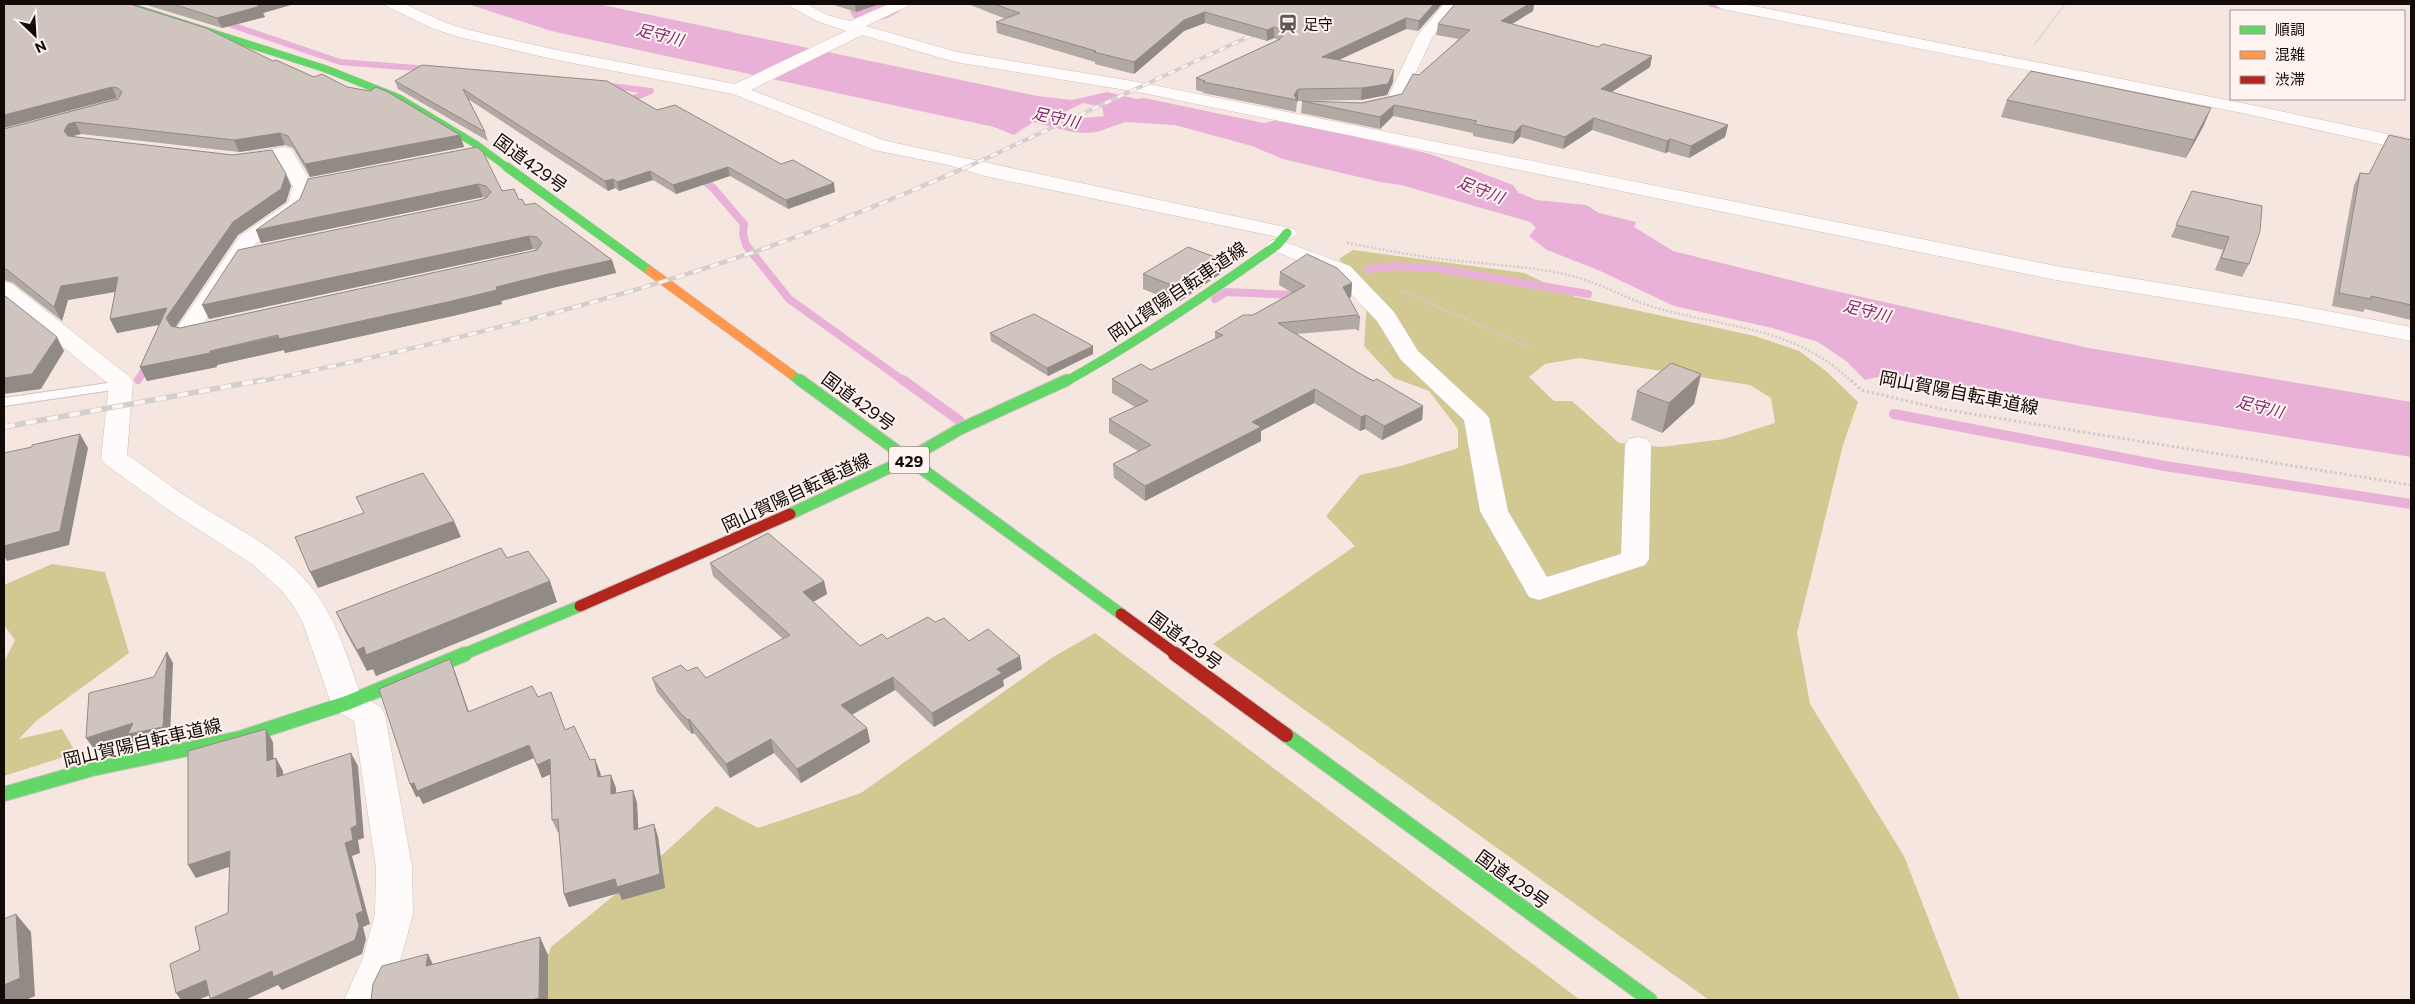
<svg xmlns="http://www.w3.org/2000/svg" width="2415" height="1004" font-family="Commissioner,'Noto Sans JP',sans-serif">
  <rect width="100%" height="100%" fill="#f5e6e0"/>
  <g fill="#d2c891" fill-rule="evenodd">
    <path d="M1353,250L1524,273L1575,297L1755,336L1799,351L1826,371L1858,402L1843,445L1797,633L1810,704L1904,856L1960,1000H1709L1213,644L1355,546L1326,516L1360,475L1401,466L1458,448V429L1429,391L1394,378L1364,346L1368,287L1339,259ZM1579,358L1750,385L1771,398L1775,423L1724,439L1662,447L1619,443L1572,401H1554L1529,377L1545,364Z"/>
    <path d="M52,564L105,572L129,653L36,721L19,739L62,729L76,753L4,776V662L15,640L4,625V585Z"/>
    <path d="M1095,633L1580,1000H533L551,947L650,866L716,806L758,828L861,793L1053,657Z"/>
  </g>
  <path fill="#eab1d8" fill-rule="evenodd" d="M468,4H598L1037,96L1072,100L1107,92L1137,99L1144,98L1360,143L1374,149L1362,153L1364,157L1400,164H1424L1463,171L1480,177L1488,185L1505,187L1536,200L1586,205L1599,213L1636,222L1634,227L1673,251L1822,288L2089,348L2411,402V457L1891,374L1865,380L1846,361L1818,342L1772,328L1674,306L1598,270L1547,250L1529,236L1536,228L1530,222L1401,185L1380,182L1283,159L1252,146L1175,125L1125,122L1097,132L1086,133L1072,132L1033,122L1014,135L994,127L551,31ZM1083,103L1102,107L1104,116L1084,118L1065,112Z"/>
  <g fill="none" stroke-linecap="round" stroke-linejoin="round">
    <g stroke="#eab1d8" stroke-width="6">
      <path d="M1711,4L1727,7"/>
      <path d="M220,21L340,62L429,69"/>
      <path d="M602,85L651,91L624,102"/>
    </g>
    <g stroke="#eab1d8" stroke-width="8">
      <path d="M698,176L713,188L744,224L743,234L746,245L789,299L905,382"/>
      <path d="M1368,269L1395,266L1435,268L1588,294"/>
      <path d="M1215,299L1226,292L1293,295L1302,291"/>
      <path d="M138,380L150,362"/>
    </g>
    <g stroke="#eab1d8" stroke-width="10">
      <path d="M903,380L960,421"/>
      <path d="M1894,414L2165,466L2411,504"/>
    </g>
    <g fill="#eab1d8" fill-rule="evenodd">
      <path d="M855,4H906C896,19 873,24 855,20L850,12Z"/>
      <path d="M1280,119L1430,154L1513,185L1520,195L1513,205L1497,209L1481,205L1400,173L1265,141L1259,132L1265,123Z"/>
    </g>
    <defs>
      <path id="lane" d="M121,381L128,385L126,388L4,406V398Z"/>
      <g id="street">
        <path d="M385,4H405L446,23L469,30L552,49L735,84L846,31L817,21L791,7L789,4H807L827,15L850,21L889,4H908L906,7L866,26L957,52L1138,82L2056,266L2296,305L2411,327V341L2296,319L2056,280L1138,92L955,62L862,35L751,90L886,141L1294,229L1297,233L1294,237L1287,239L985,176L949,165L874,150L733,94L552,59L459,37L434,29L388,7Z"/>
        <path d="M1444,4H1460L1433,36L1401,104L1380,111L1358,112L1355,108L1358,104L1388,97L1417,36Z"/>
        <path d="M1714,4H1744L2247,104L2411,139V151L2247,114L1722,9Z"/>
        <path d="M284,147L291,149L313,186L304,210L255,244L194,338L186,340L178,338L174,333L240,236L288,203L293,186L278,160L239,166L232,164L230,160L232,156L239,154Z"/>
        <path d="M1277,239L1350,266L1394,312L1418,351L1485,413L1489,418L1508,511L1547,577L1621,554L1625,445L1629,439L1638,437L1647,439L1651,445L1649,559L1645,565L1539,600L1529,597L1480,511L1464,420L1401,360L1377,321L1334,276L1270,249L1266,245L1270,241Z"/>
        <path d="M4,282L12,284L130,377L133,382L127,455C149,469 168,485 190,499C233,527 284,549 315,592C338,623 348,660 361,696L381,707L385,715L412,867L413,914L401,958L384,1000H344L363,958L375,914L376,867L354,721L336,711L331,703L303,623L293,605L281,590L252,564L170,511L105,464L101,458L109,384L4,300Z"/>
      </g>
      <path id="fast-far3" d="M123,4L326,69L399,98L477,145L508,168"/>
      <g id="fast-far2">
        <path d="M507,167L650,271"/>
        <path d="M791,374L801,382"/>
        <path d="M1065,382C1139,341 1208,294 1277,245L1287,233"/>
      </g>
      <g id="fast-far1">
        <path d="M800,380L1121,614"/>
        <path d="M790,514L908,459L960,429L1067,380"/>
        <path d="M462,655L580,606"/>
      </g>
      <g id="fast">
        <path d="M1286,735L1650,1000"/>
        <path d="M4,794L92,769L240,738L347,703L465,654"/>
      </g>
      <path id="slow" d="M650,271L791,374"/>
      <g id="jam-far1">
        <path d="M580,606L790,514"/>
        <path d="M1121,614L1177,655"/>
      </g>
      <path id="jam" d="M1175,654L1286,735"/>
    </defs>
    <use href="#lane" stroke="#cec2be" stroke-width="2"/>
    <use href="#street" stroke="#cec2be" stroke-width="1"/>
    <use href="#fast-far3" stroke="#cec2be" stroke-width="8"/>
    <use href="#fast-far2" stroke="#cec2be" stroke-width="10"/>
    <use href="#fast-far1" stroke="#cec2be" stroke-width="13"/>
    <use href="#fast" stroke="#cec2be" stroke-width="16"/>
    <use href="#slow" stroke="#cec2be" stroke-width="10"/>
    <use href="#jam-far1" stroke="#cec2be" stroke-width="13"/>
    <use href="#jam" stroke="#cec2be" stroke-width="16"/>
    <path stroke="#d1cdcc" stroke-width="2" stroke-dasharray="1 1" stroke-linecap="butt" d="M2035,44L2065,4"/>
    <g stroke="#d1cdcc" stroke-width="2.5" stroke-dasharray="2 2" stroke-linecap="butt">
      <path d="M1347,243C1376,248 1404,254 1433,258C1478,264 1524,265 1568,275C1600,282 1629,301 1660,309C1732,329 1795,327 1852,382"/>
      <path d="M1402,291L1529,347"/>
    </g>
    <path stroke="#d1cdcc" stroke-width="3" stroke-dasharray="2.5 2.5" stroke-linecap="butt" d="M1851,380L1861,390L1941,409L2411,485"/>
    <use href="#lane" fill="#fefbfa" fill-rule="evenodd"/>
    <use href="#street" fill="#fefbfa" fill-rule="evenodd"/>
    <use href="#fast-far3" stroke="#63d668" stroke-width="7"/>
    <use href="#fast-far2" stroke="#63d668" stroke-width="9"/>
    <use href="#fast-far1" stroke="#63d668" stroke-width="11"/>
    <use href="#fast" stroke="#63d668" stroke-width="14"/>
    <use href="#slow" stroke="#ff974d" stroke-width="9"/>
    <use href="#jam-far1" stroke="#b3261e" stroke-width="11"/>
    <use href="#jam" stroke="#b3261e" stroke-width="14"/>
    <defs>
      <path id="rail-far2" d="M965,168L1263,30"/>
      <path id="rail-far1" d="M257,382C425,348 594,307 757,251C829,226 898,197 967,167"/>
      <path id="rail" d="M4,427L263,380"/>
    </defs>
    <use href="#rail-far2" stroke="#d4cfcd" stroke-width="4"/>
    <use href="#rail-far1" stroke="#d4cfcd" stroke-width="4.5"/>
    <use href="#rail" stroke="#d4cfcd" stroke-width="5.5"/>
    <use href="#rail-far2" stroke="#fff3ef" stroke-width="2.5" stroke-dasharray="7" stroke-linecap="butt"/>
    <use href="#rail-far1" stroke="#fff3ef" stroke-width="3" stroke-dasharray="9" stroke-linecap="butt"/>
    <use href="#rail" stroke="#fff3ef" stroke-width="4" stroke-dasharray="11" stroke-linecap="butt"/>
  </g>
  <g fill="#b2a9a3">
    <path d="M4,4L273,61L314,77L347,87L460,135L464,147L310,177L293,148L285,145L239,152L81,134L73,136L286,174L291,186L286,202L238,235L176,327L180,328L537,250H538L533,249L209,319L479,200L486,198L483,197L261,243L256,230L477,147L502,191L519,200L525,205L612,260L616,273L552,288L501,301L502,304L457,315L285,353L284,350L217,365V367L147,381L140,367L159,325L117,333L110,319L115,292L68,300L62,321L13,283L4,280V281V129L118,98Z"/>
    <path d="M143,4H294L263,13L265,17L222,28Z"/>
    <path d="M831,4H880L856,12Z"/>
    <path d="M968,4H1442L1418,31L1406,29L1339,60L1393,82L1387,95L1361,100L1298,101L1297,102L1296,112L1203,93V92L1196,90V78L1278,40L1274,38L1267,41L1205,23L1184,31L1134,74L1095,64V62L997,33L996,22L1006,19Z"/>
    <path d="M1455,4H1534L1533,11L1512,24L1598,47L1652,56L1650,67L1612,92L1728,125L1725,137L1689,158L1668,152L1665,153L1592,130L1563,149L1520,137L1513,144L1473,136V133L1393,116L1380,129L1301,113L1302,101L1362,103L1402,94L1419,75L1459,39L1436,35L1438,24Z"/>
    <path d="M395,81L657,110L781,164L835,192L788,209L730,176L676,194L653,180L619,191L615,188L608,191L468,99L485,132L488,141L398,89Z"/>
    <path d="M2007,100L2204,125L2186,158L2001,117Z"/>
    <path d="M2411,140V320L2365,309L2363,312L2332,306L2354,185L2360,173L2369,174Z"/>
    <path d="M2192,191L2262,206L2249,264L2242,277L2215,270L2223,250L2171,237Z"/>
    <path d="M1280,272L1352,283L1351,297L1349,298L1360,318L1359,331L1355,329L1297,334L1359,373L1423,406L1422,420L1382,440L1365,429L1360,431L1314,403L1261,431V441L1145,501L1114,478L1113,464L1138,451L1109,433V419L1135,407L1112,393V379L1151,370L1215,339V332L1253,315L1293,293L1279,285Z"/>
    <path d="M1143,274H1220L1177,303L1143,289Z"/>
    <path d="M990,333L1093,346V354L1048,376L991,341Z"/>
    <path d="M1701,374L1694,404L1662,433L1631,420L1637,391Z"/>
    <path d="M507,558L557,602L376,676L373,669L367,671L346,633L336,612Z"/>
    <path d="M710,563L824,581L827,594L813,602L860,646L887,639L935,622L1022,669L1003,680L1004,686L934,727L895,690L852,715L867,728L870,742L801,783L774,753L730,778L694,733L692,734L685,727L657,692L652,678L687,671L706,678L783,639L713,576Z"/>
    <path d="M455,672L469,712L538,697L600,772L601,776L616,788V793L633,790L637,803L638,829L654,824L658,837L665,888L622,900L619,893L569,907L564,894L559,832L558,833L552,820L551,774L542,778L534,758L423,804L419,796L416,797Z"/>
  </g>
  <g fill="#918a85">
    <path d="M254,4H294L263,13L265,17L222,28L217,18Z"/>
    <path d="M855,4H880L856,12Z"/>
    <path d="M1434,4H1442L1418,31L1419,21Z"/>
    <path d="M1529,4H1534L1533,11L1499,32L1501,21Z"/>
    <path d="M1205,12V23L1184,31L1134,74V62L1184,20Z"/>
    <path d="M1406,18V29L1321,68L1322,57Z"/>
    <path d="M1274,27V38L1267,41V30Z"/>
    <path d="M1652,56L1650,67L1599,100L1601,89Z"/>
    <path d="M1394,70L1393,82L1387,95L1361,100L1362,88Z"/>
    <path d="M112,87L117,98L4,128V115Z"/>
    <path d="M1298,89V101L1297,102V100L1294,95Z"/>
    <path d="M1394,105L1393,116L1380,129V117Z"/>
    <path d="M2211,108L2204,125L2186,158L2194,140Z"/>
    <path d="M1594,118L1592,130L1563,149L1565,137Z"/>
    <path d="M75,122L81,134L73,136L70,143L64,131L68,124Z"/>
    <path d="M1522,125L1520,137L1513,144L1515,132Z"/>
    <path d="M1728,125L1725,137L1689,158L1691,146Z"/>
    <path d="M280,133L285,145L239,152L234,140Z"/>
    <path d="M460,135L464,147L310,177L305,164Z"/>
    <path d="M1670,139L1668,152L1665,153L1667,141Z"/>
    <path d="M728,167L730,176L676,194L673,185Z"/>
    <path d="M650,171L653,180L619,191L617,182Z"/>
    <path d="M286,174L291,186L286,202L238,235L172,332L168,323L117,333L110,319L233,222Z"/>
    <path d="M613,179L615,188L608,191L605,181Z"/>
    <path d="M834,183L835,192L788,209L786,200Z"/>
    <path d="M478,184L483,197L261,243L256,230Z"/>
    <path d="M529,236L533,249L209,319L202,305Z"/>
    <path d="M1220,259V274L1177,303V287Z"/>
    <path d="M612,260L616,273L552,288L501,301L502,304L457,315L285,353L284,350L217,365V367L147,381L140,367L496,287L548,274Z"/>
    <path d="M118,277L125,290L68,300L62,321L54,307L61,286Z"/>
    <path d="M1352,283L1351,297L1342,300L1343,287Z"/>
    <path d="M57,337L64,351L41,389L4,394V378Z"/>
    <path d="M1093,346V354L1048,376L1047,368Z"/>
    <path d="M1701,374L1694,404L1662,433L1669,403Z"/>
    <path d="M1315,389L1314,403L1261,431V441L1145,501V486L1252,422Z"/>
    <path d="M1423,406L1422,420L1382,440L1384,426Z"/>
    <path d="M1366,415L1365,429L1360,431L1361,417Z"/>
    <path d="M80,434L88,448L69,545L7,561L4,556V546Z"/>
    <path d="M454,521L461,537L318,588L310,572Z"/>
    <path d="M550,581L557,602L376,676L373,669L367,671L357,650Z"/>
    <path d="M824,581L827,594L806,606L803,592Z"/>
    <path d="M167,652L173,663L170,738L135,745L130,737L94,749L86,738L133,723Z"/>
    <path d="M1020,656L1022,669L1003,680L1004,686L934,727L932,713L997,669Z"/>
    <path d="M450,659L455,672L473,725L468,712Z"/>
    <path d="M893,677L895,690L844,719L841,705Z"/>
    <path d="M689,719L694,733L692,734L688,720Z"/>
    <path d="M867,728L870,742L801,783L797,769Z"/>
    <path d="M266,729L273,742L274,774L267,761Z"/>
    <path d="M771,739L774,753L730,778L726,764Z"/>
    <path d="M529,745L534,758L423,804L419,796L416,797L410,784Z"/>
    <path d="M351,753L358,766L364,838L358,840L360,853L352,856L370,924L363,927L366,939L362,954L282,990L278,985L245,1000H210V999L356,914L345,843L351,828Z"/>
    <path d="M276,758L283,771L284,790L277,777Z"/>
    <path d="M550,759L555,772L542,778L537,765Z"/>
    <path d="M595,759L600,772L603,790L598,777Z"/>
    <path d="M611,775L616,788L615,807L611,794Z"/>
    <path d="M633,790L637,803L639,843L634,830Z"/>
    <path d="M654,824L658,837L665,888L622,900L619,893L569,907L564,894Z"/>
    <path d="M230,851L238,864L196,878L188,865Z"/>
    <path d="M16,914L31,932L35,996L26,1000H4V985Z"/>
    <path d="M540,937L548,955V1000H531Z"/>
    <path d="M428,954L437,973L426,966Z"/>
    <path d="M206,980L215,993L198,1000H181L176,993Z"/>
  </g>
  <g fill="#cfc5be" stroke="#918a85">
    <path d="M4,4H130L206,28L273,61L276,60L314,77L322,74L347,87L370,91L376,87L388,92L460,135L305,164L288,136L280,133L234,140L75,122L68,124L64,131L68,136L233,155L272,150L286,174L281,189L233,222L166,318L171,326L180,328L537,250L542,243L537,237L529,236L202,305L238,250L479,200L486,198L491,192L486,186L478,184L256,230L300,199L308,179L477,147L483,152L502,191L514,189L519,200L522,199L525,205L535,203L612,260L548,274L496,287L497,290L452,301L279,339L278,335L210,351V353L140,367L167,308L110,319L118,277L61,286L54,307L6,269L4,268V129L118,99L122,92L118,88L112,87L4,115Z"/>
    <path d="M173,4H254L261,6L217,18Z"/>
    <path d="M994,4H1434L1419,21L1406,18L1322,57L1394,70L1388,84L1362,88L1298,89L1294,95L1297,100L1203,82L1205,81L1196,78L1280,39L1284,34L1280,29L1274,27L1267,30L1205,12L1184,20L1134,62L1094,52L1096,51L996,22L1020,13Z"/>
    <path d="M1455,4H1529L1501,21L1598,47L1603,44L1652,56L1601,89L1728,125L1691,146L1670,139L1667,141L1594,118L1565,137L1522,125L1515,132L1474,124L1477,121L1394,105L1380,117L1302,101L1362,103L1402,94L1413,74L1419,75L1470,30L1438,24Z"/>
    <path d="M422,65L607,81L657,110L675,105L781,164L793,160L834,183L786,200L728,167L673,185L650,171L617,182L613,179L605,181L463,89L485,132L395,81Z"/>
    <path d="M2031,71L2211,108L2194,140L2007,100Z"/>
    <path d="M2389,135L2411,140V305L2371,296V299L2339,293L2360,173L2369,174Z"/>
    <path d="M2192,191L2262,206L2260,231L2249,264L2221,258L2229,237L2176,225Z"/>
    <path d="M1188,247L1220,259L1177,287L1143,274Z"/>
    <path d="M1307,254L1337,268L1352,283L1343,287L1360,318L1356,315L1278,323L1359,373L1373,381L1377,379L1423,406L1384,426L1366,415L1361,417L1315,389L1252,422L1261,427L1145,486L1113,464L1151,445L1109,419L1148,401L1112,379L1141,364L1151,370L1223,335L1215,332L1243,315H1253L1305,286L1280,272Z"/>
    <path d="M4,295L57,337L32,374L4,378Z"/>
    <path d="M1034,314L1093,346L1047,368L990,333Z"/>
    <path d="M1671,363L1701,374L1669,403L1637,391Z"/>
    <path d="M80,434L60,531L4,546V453L32,447V445Z"/>
    <path d="M423,473L454,521L310,572L295,537L364,513L356,497Z"/>
    <path d="M768,533L824,581L803,592L860,646L882,634L887,639L928,617L935,622L944,618L969,641L988,629L1020,656L997,669L1002,673L932,713L893,677L841,705L867,728L797,769L771,739L726,764L689,719L688,720L681,714L652,678L681,665L687,671L697,667L706,678L790,635L710,563L745,545Z"/>
    <path d="M501,548L507,558L528,551L550,581L366,655L364,647L357,650L336,612Z"/>
    <path d="M167,652L163,727L128,734L133,723L86,738L89,693L154,677Z"/>
    <path d="M450,659L468,712L532,686L538,697L551,692L565,730L574,726L590,760L595,759L598,777L611,775V794L633,790L634,830L654,824L660,874L617,887L615,879L564,894L558,819L552,820L550,759L537,765L529,745L417,791L414,783L410,784L379,689Z"/>
    <path d="M266,729L267,761L276,758L277,777L351,753L357,825L351,828L353,840L345,843L363,911L356,914L359,926L355,940L273,977L272,971L210,999L206,980L176,993L170,964L200,950L195,927L228,913L230,851L188,865V751Z"/>
    <path d="M16,914L20,978L4,985V919Z"/>
    <path d="M540,937L539,998L531,1000H371L373,984L382,966L428,954L426,966Z"/>
  </g>
  <defs>
    <symbol id="station-bare" viewBox="-9 -9 18 18"><path d="M-3-6H3Q5-6 5-4V2Q5 4 3 4L4.5 6H3L1.5 4h-3L-3 6H-4.5L-3 4Q-5 4-5 2V-4Q-5-6-3-6ZM-3.5-4v3h7v-3ZM-3.5 1v1.5H-2V1ZM2 1v1.5H3.5V1Z" fill="#615753" stroke="#fff3ef" stroke-width="2.5" paint-order="stroke"/></symbol>
  </defs>
  <g fill-rule="evenodd">
    <use href="#station-bare" x="1274" y="10" width="28" height="28"/>
  </g>
  <g text-anchor="middle" dominant-baseline="central" stroke-width="4" stroke-linejoin="round" paint-order="stroke">
    <g font-size="15" fill="#120a07" stroke="#fff3ef" text-anchor="start">
      <text x="1303" y="24">足守</text>
    </g>
    <g font-size="16" font-style="italic" fill="#7d266e" stroke="#fff3ef">
      <text transform="translate(660 34) rotate(14)">足守川</text>
      <text transform="translate(1056 117) rotate(12)">足守川</text>
      <text transform="translate(1481 189) rotate(21)">足守川</text>
      <text transform="translate(1867 310) rotate(14)">足守川</text>
      <text transform="translate(2260 406) rotate(14)">足守川</text>
    </g>
    <rect fill="#fff3ef" stroke="#59504d" stroke-width="1" x="889" y="446.5" width="40" height="27" rx="4"/>
    <g font-size="16" font-weight="bold" fill="#120a07">
      <text x="909" y="460">429</text>
    </g>
    <g font-size="18" fill="#120a07" stroke="#fff3ef">
      <text transform="translate(531 163) rotate(36)">国道429号</text>
      <text transform="translate(1177 291) rotate(-34)">岡山賀陽自転車道線</text>
      <text transform="translate(1959 392) rotate(11)">岡山賀陽自転車道線</text>
      <text transform="translate(859 401) rotate(36)">国道429号</text>
      <text transform="translate(796 492) rotate(-25)">岡山賀陽自転車道線</text>
      <text transform="translate(1186 640) rotate(36)">国道429号</text>
      <text transform="translate(142 742) rotate(-13)">岡山賀陽自転車道線</text>
      <text transform="translate(1513 879) rotate(36)">国道429号</text>
    </g>
  </g>
  <rect width="2415" height="1004" fill="none" stroke="#120a07" stroke-width="10"/>
  <rect x="2230" y="10" width="175" height="90" fill="#fff3ef" stroke="#a09692"/>
  <rect x="2240" y="26" width="25" height="8" fill="#63d668" stroke="#a09692"/>
  <text x="2275" y="35" font-size="15" fill="#120a07">順調</text>
  <rect x="2240" y="51" width="25" height="8" fill="#ff974d" stroke="#a09692"/>
  <text x="2275" y="60" font-size="15" fill="#120a07">混雑</text>
  <rect x="2240" y="76" width="25" height="8" fill="#b3261e" stroke="#a09692"/>
  <text x="2275" y="85" font-size="15" fill="#120a07">渋滞</text>
  <g transform="translate(35 35) rotate(155)" stroke="#fff3ef" stroke-width="4" paint-order="stroke">
  <path d="M0-4L9 19L0 12L-9 19Z" fill="#120a07"/>
  <text y="-8" font-size="14" font-weight="bold" text-anchor="middle" fill="#120a07">N</text>
  </g>
</svg>
